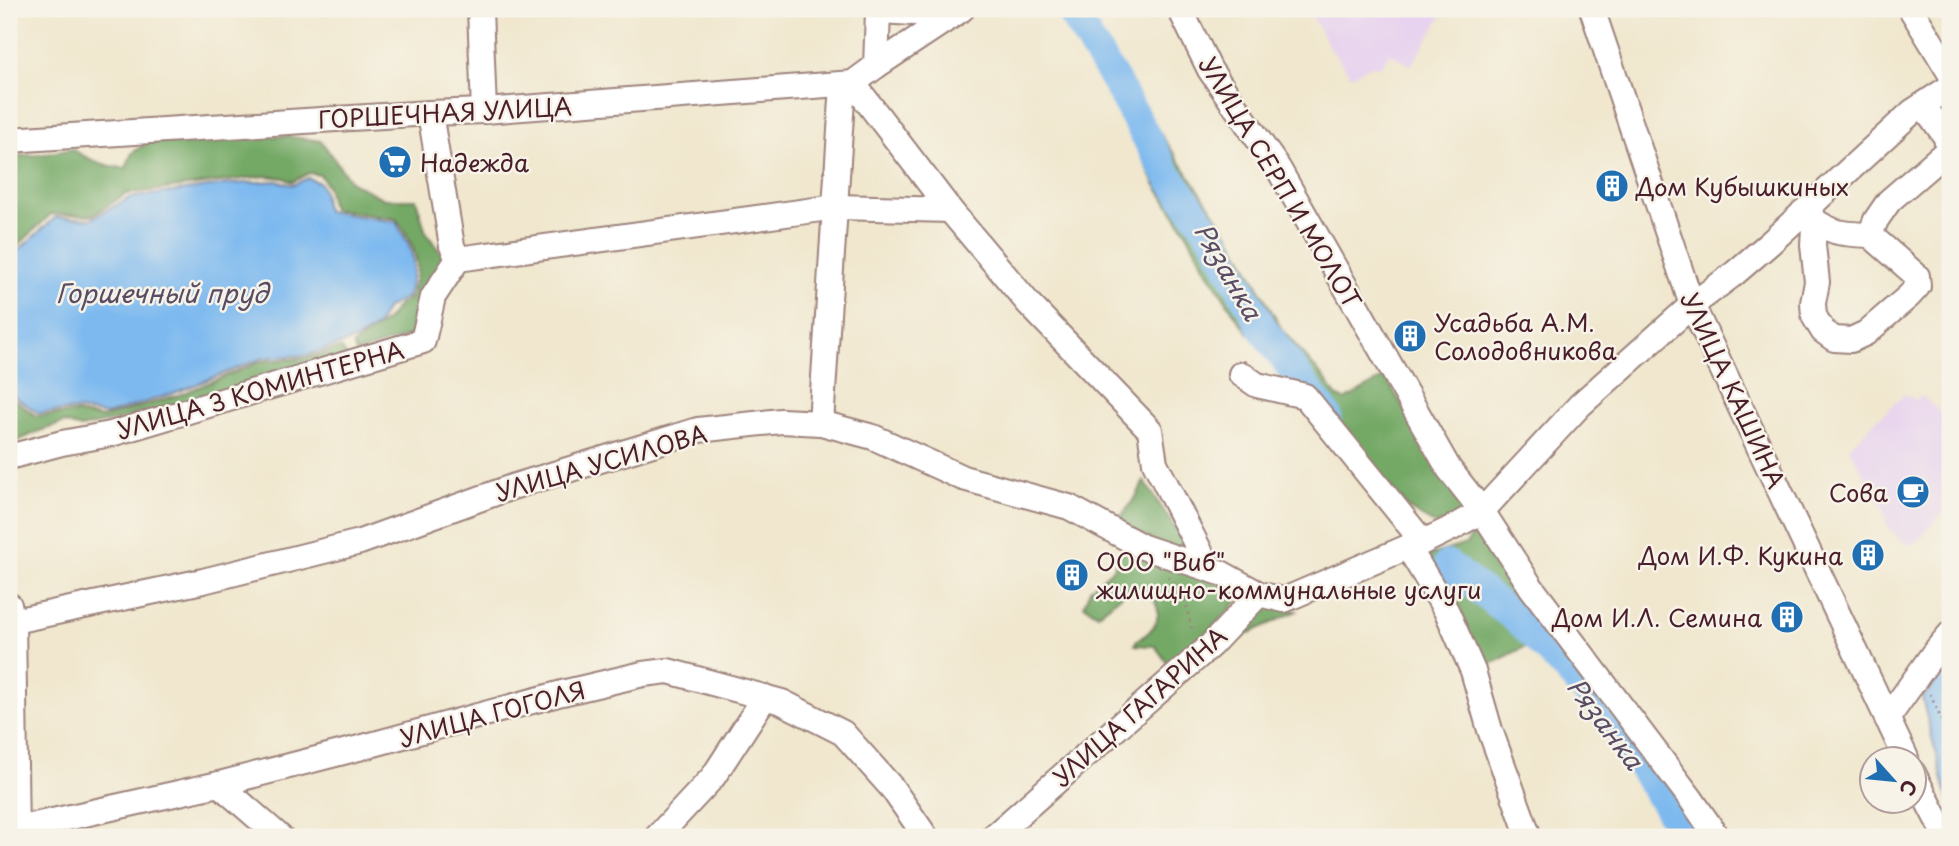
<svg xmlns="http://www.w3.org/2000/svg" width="1959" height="846" font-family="'Playpen Sans',sans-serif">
  <rect width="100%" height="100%" fill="#f7f3e8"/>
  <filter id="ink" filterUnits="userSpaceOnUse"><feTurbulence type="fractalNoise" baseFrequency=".0143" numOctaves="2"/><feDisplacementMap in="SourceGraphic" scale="14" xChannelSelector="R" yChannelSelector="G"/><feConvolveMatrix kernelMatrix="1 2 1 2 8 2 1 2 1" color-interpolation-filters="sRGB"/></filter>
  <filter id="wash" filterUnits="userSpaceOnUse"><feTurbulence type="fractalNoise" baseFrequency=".00686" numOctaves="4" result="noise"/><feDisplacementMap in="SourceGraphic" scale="28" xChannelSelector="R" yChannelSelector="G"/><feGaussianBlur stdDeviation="1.57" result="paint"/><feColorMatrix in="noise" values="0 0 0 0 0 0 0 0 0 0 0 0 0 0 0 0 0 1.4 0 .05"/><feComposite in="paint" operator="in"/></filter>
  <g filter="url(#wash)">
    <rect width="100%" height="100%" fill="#f0e7ce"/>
    <g fill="#e7d2ef">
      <path d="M1308,9H1446L1411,66L1390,53L1380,67L1369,66L1351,76L1330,48Z"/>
      <path d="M1905,394L1916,400L1922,396L1950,421V454L1943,467L1950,471V504L1914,545L1901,541L1887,525L1883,507L1849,448L1866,430Z"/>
    </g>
    <g fill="#73a865" stroke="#5e6448" stroke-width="2">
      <path d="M1054,9H1087L1099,33L1156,127L1233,240L1282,330L1325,379L1336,396L1345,400L1385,377L1470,515L1436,525L1410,510L1346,437L1318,392L1292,382L1283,376L1239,321L1204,266L1188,235L1154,182L1109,88L1092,58Z"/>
      <path d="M285,136L321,141L351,182L384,199H416L426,233L447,260L415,334L356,353L353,345L387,320L400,304L411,297C413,289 416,281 417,273C419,256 407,232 396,219L332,209C328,195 330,187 320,175L309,173L292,182L284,178L265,176L126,194L93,215L51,214L11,252L9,257V156L38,155L72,149C90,160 105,167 126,168L132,153L153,139L190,142L236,137Z"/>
      <path d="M341,348L348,358L191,404L81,428L64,423L39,431L9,445V396L36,416L76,413L103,418L182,394L262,361L306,358Z"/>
      <path d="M1144,481L1198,563L1117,522L1137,495Z"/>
      <path d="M1478,528L1553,627L1706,837H1674L1659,798L1635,760L1627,761L1540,647L1532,643L1480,670L1426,561L1430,555L1466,544Z"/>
      <path d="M1127,549L1234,590L1237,602L1190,652L1171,668L1155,646L1135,645L1136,641C1166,626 1166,595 1132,587L1098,614L1084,605L1090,589L1112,570L1120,555Z"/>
      <path d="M1262,604L1297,611L1226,644Z"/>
    </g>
    <g fill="#7db9ef" stroke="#646c8d" stroke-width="2">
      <path d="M308,178L320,183L323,191L326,211L396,222C414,253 418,259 408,296L387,308L377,326L357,339L308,355L263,358L174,393L106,415L78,410L38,413L11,394L9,389V269L14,254L56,217L91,219L129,198L229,184L276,181L293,185Z"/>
      <path d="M1950,665V801L1946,793L1922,698Z"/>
    </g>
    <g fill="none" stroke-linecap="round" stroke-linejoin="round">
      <g stroke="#7db9ef" stroke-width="30">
        <path d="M1069,9L1114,79L1165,171L1214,239L1263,329L1327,416"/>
        <path d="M1448,565L1523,624L1596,701L1625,740L1686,837"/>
      </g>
    </g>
  </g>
  <g filter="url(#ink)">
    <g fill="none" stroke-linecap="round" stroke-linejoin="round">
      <defs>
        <g id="minor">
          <path d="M480,9L484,111"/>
          <path d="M1180,9L1210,70L1278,168L1449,469L1482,511L1531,587L1691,799L1717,837"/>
          <path d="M1592,9L1692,305L1906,758"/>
          <path d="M1911,9L1950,73"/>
          <path d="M878,11L951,15"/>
          <path d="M876,66L878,11"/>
          <path d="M853,83L950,210L1029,304L1150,430L1155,463L1209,569"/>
          <path d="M430,113L452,246L458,259L836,207L950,210"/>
          <path d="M9,140L430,113L484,111L853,83L876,66L962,9"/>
          <path d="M1803,212L1814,227L1813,245L1817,282L1813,303L1814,316L1823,331L1834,339L1851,340L1866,333L1909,296L1918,286L1917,276L1870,235L1876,220L1889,201L1948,150L1946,137L1923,105"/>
          <path d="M1804,212C1828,233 1839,234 1870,235"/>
          <path d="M1241,374L1257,385L1305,396L1423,542"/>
          <path d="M821,423L843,84"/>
          <path d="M9,457L62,443L111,434L423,341L433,297L458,259"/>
          <path d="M1408,547L1447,612L1473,671L1490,730L1529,837"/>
          <path d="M9,605L13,620L16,837"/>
          <path d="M9,622L203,581L360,542L512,487L698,430L781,421L821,423L873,437L963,478L1069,507L1143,547L1221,573L1259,594"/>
          <path d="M1887,719L1933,654L1950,634"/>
          <path d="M1913,773L1946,837"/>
          <path d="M219,784L280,837"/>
          <path d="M17,829L219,784L363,747L562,693L643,674L668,671L782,702L843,733L892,788L926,837"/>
          <path d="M657,837L713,777L765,697"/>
          <path d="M993,837L1211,645L1259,594L1284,600L1408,547L1423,542L1452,528L1482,511L1580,405L1692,305L1735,273L1770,243L1912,112L1950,87"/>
        </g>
      </defs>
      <use href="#minor" stroke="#9d837c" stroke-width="28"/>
      <g stroke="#9d837c" stroke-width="2.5" stroke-dasharray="2 5" stroke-linecap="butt">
        <path d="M1168,577L1184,597L1193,633"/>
        <path d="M1930,694L1950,739"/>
      </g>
      <use href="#minor" stroke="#fff" stroke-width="24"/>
    </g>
  </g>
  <defs>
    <symbol id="supermarket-disc" viewBox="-11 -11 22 22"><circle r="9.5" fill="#1f6fb2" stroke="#f7f3e8"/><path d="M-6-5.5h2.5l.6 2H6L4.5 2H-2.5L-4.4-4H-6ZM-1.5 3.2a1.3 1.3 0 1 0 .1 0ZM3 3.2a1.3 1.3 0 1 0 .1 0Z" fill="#fff"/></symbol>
    <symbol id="building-disc" viewBox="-11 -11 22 22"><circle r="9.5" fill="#1f6fb2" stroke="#f7f3e8"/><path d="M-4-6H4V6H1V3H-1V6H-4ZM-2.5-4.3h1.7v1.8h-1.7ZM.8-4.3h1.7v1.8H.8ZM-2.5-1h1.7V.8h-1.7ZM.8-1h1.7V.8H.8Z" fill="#fff"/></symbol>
    <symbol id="cafe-disc" viewBox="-11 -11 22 22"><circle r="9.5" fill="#1f6fb2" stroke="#f7f3e8"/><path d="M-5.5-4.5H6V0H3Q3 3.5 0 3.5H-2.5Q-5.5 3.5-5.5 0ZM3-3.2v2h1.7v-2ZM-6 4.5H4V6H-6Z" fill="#fff"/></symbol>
  </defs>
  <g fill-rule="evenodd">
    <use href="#supermarket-disc" x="376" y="143" width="38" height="38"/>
    <use href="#building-disc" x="1593" y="167" width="38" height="38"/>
    <use href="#building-disc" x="1391" y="317" width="38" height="38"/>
    <use href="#cafe-disc" x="1894" y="473" width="38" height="38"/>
    <use href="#building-disc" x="1849" y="536" width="38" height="38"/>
    <use href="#building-disc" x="1053" y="556" width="38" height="38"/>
    <use href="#building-disc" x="1768" y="598" width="38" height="38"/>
  </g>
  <g text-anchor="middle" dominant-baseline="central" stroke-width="5" stroke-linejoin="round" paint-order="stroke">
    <g font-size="24" fill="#4a1f2b" stroke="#f7f3e8">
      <text transform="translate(445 112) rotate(-3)">ГОРШЕЧНАЯ УЛИЦА</text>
      <text transform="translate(1281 182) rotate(59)">УЛИЦА СЕРП И МОЛОТ</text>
      <text transform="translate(260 389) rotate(-16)">УЛИЦА 3 КОМИНТЕРНА</text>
      <text transform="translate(1734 390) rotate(65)">УЛИЦА КАШИНА</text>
      <text transform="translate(601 462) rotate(-16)">УЛИЦА УСИЛОВА</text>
      <text transform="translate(1139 706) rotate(-42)">УЛИЦА ГАГАРИНА</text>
      <text transform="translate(492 713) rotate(-15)">УЛИЦА ГОГОЛЯ</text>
    </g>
    <g font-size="24" fill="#4a1f2b" stroke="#f7f3e8" text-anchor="start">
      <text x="420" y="162">Надежда</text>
      <text x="1636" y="186">Дом Кубышкиных</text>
      <text x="1434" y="322">Усадьба А.М.<tspan x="1434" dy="28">Солодовникова</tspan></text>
      <text x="1888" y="492" text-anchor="end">Сова</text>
      <text x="1843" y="555" text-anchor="end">Дом И.Ф. Кукина</text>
      <text x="1096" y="561">ООО "Виб"<tspan x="1096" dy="28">жилищно-коммунальные услуги</tspan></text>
      <text x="1762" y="617" text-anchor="end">Дом И.Л. Семина</text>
    </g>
    <g font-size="26" font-style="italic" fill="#594d66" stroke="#f7f3e8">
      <text transform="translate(1229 271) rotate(60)">Рязанка</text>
      <text x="162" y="292">Горшечный пруд</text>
      <text transform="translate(1606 723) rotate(53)">Рязанка</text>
    </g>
  </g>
  <rect width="1959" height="846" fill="none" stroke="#f7f3e8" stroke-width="35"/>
  <g transform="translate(1893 780) rotate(117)"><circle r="33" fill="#f7f3e8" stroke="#b29e9c" stroke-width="2"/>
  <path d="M0-5L12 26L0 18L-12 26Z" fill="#1f6fb2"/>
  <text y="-10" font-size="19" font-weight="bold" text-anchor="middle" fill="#4a1f2b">С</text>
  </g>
</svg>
